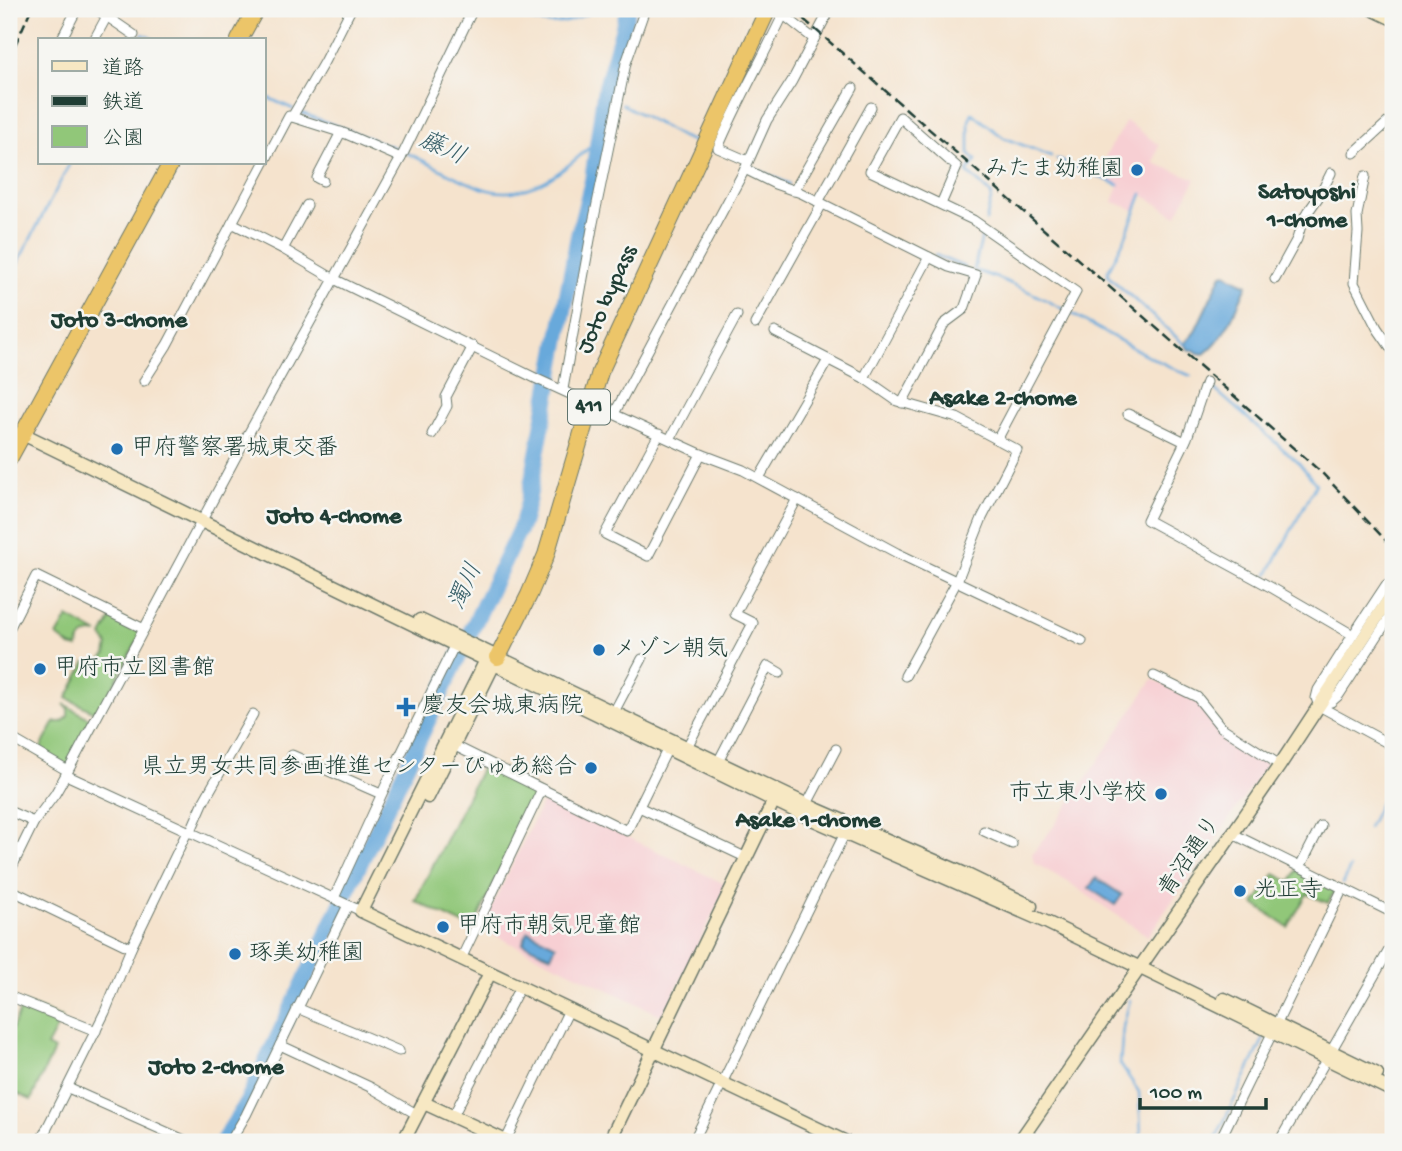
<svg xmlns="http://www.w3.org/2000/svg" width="1402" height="1151" font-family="'Gochi Hand','Klee One',sans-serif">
  <rect width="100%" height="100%" fill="#f6f6f2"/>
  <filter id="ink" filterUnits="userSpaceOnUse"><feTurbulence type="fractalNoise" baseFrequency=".0143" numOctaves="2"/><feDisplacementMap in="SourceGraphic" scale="14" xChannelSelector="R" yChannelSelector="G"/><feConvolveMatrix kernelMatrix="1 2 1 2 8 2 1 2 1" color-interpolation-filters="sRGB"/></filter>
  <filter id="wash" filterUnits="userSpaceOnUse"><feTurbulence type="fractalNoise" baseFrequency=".00686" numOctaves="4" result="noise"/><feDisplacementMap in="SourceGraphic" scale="28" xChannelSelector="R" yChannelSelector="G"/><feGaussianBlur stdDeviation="1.57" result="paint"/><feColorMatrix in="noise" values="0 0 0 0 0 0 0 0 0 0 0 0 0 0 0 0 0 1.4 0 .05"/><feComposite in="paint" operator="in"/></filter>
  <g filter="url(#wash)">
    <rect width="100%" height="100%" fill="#f5e3cd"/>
    <g fill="#f7cfd3">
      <path d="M1126,121L1159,145L1154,163L1196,179L1176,216L1142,194L1135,210L1113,202L1119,185L1099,176L1107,159L1106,155Z"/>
      <path d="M1153,679L1200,704L1218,729L1267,764L1148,936L1068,882L1034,863L1032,854L1055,825Z"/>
      <path d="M547,798L727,885L663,1016L481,929L544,799Z"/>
    </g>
    <g fill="#91c779" stroke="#588256" stroke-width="2">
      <path d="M113,615L144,629L98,714L67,698L86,662L98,663L106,655L108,645L102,636Z"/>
      <path d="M68,617L98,634C87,631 79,637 78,648L70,646L57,636Z"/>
      <path d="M64,704L94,721L68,771L38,753L55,722H62L68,717V709Z"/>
      <path d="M483,765L537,791L473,929L415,901Z"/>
      <path d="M1297,870L1336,888L1328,903L1307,894L1288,927L1254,904L1275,874L1291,882Z"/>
      <path d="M23,1003L62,1018L47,1046L54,1050L31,1100L9,1090V1028L12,1029Z"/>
    </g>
    <g fill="#67a9db" stroke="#437388" stroke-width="2">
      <path d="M1226,273L1231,277L1247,285C1236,309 1226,338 1204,354L1198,353L1194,350H1189L1184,344L1194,333L1222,274Z"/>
      <path d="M1096,878L1122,895L1115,905L1089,888Z"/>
      <path d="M528,931L556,945L551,956L523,943Z"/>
    </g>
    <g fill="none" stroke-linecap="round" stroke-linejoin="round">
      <g stroke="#67a9db" stroke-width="2.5">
        <path d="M507,9C539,28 563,29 595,9"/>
        <path d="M139,40L143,34L155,40"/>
        <path d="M604,95L616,101"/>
        <path d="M264,96L293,109"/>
        <path d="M622,104L682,137L700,144"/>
        <path d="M299,112L401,150"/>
        <path d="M407,153C432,164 456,179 482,188C527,204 567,169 597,140"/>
        <path d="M1056,159L1119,185"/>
        <path d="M751,167L789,184"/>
        <path d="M1142,194L1125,238L1108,271V276L1184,344"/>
        <path d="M986,221L992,195L967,172L976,160L969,154V121L972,113L1004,138L1051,156"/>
        <path d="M935,255L964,267"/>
        <path d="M974,270L982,236"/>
        <path d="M977,271C1053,295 1118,346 1191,376"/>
        <path d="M9,280L70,163"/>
        <path d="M1213,388L1299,463L1316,484L1268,574"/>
        <path d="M1368,828L1393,777"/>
        <path d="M1342,884L1350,868"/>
        <path d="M1130,1000L1123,1027L1120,1064L1139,1092L1141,1134L1138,1142"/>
        <path d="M1214,1142L1264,1038"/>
      </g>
      <path stroke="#67a9db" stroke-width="16" d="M222,1142L245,1106L258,1078L522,524L528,502L578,236L592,181L604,95L628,9"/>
    </g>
  </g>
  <g filter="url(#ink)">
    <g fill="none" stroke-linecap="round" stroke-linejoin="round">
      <defs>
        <g id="street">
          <path d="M96,9L134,35"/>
          <path d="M526,9L547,14L575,9"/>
          <path d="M776,9L814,39"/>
          <path d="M61,40L77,9"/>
          <path d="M94,40L107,16"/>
          <path d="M292,117L324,62L351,9"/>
          <path d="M1354,153L1388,122"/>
          <path d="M748,161L718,148C737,102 762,60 783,15"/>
          <path d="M745,169L775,184L801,193L949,267L976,275L964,309L944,324L902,403"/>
          <path d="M1365,176L1357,215L1358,232L1354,283L1377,328L1393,351"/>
          <path d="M323,181L317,178L341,132"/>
          <path d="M794,191L853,88"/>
          <path d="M818,202L871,107"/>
          <path d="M941,204L957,167L900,117L870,171L973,220L1076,292L997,440"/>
          <path d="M232,223L283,249L334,279L537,379L701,454L743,470L897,553L1082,641"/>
          <path d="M283,249L307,205"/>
          <path d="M1275,279L1297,239L1303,219L1320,195L1331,173"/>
          <path d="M755,324L822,204"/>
          <path d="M775,332L864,378L897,401L957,418L1017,450L982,518L957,581L905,676"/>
          <path d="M864,378L929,257"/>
          <path d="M144,381L167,345L289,116L346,134L401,158"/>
          <path d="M1206,382L1187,438L1147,520L1274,589L1353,635L1318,690L1316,698L1319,706"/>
          <path d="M563,389L593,223L626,63L645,9"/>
          <path d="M615,412L745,169L767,120L792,81L830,9"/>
          <path d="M1128,414L1185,442"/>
          <path d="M432,434L447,406L446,397L473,346"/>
          <path d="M659,434L605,534L648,556L701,454"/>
          <path d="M670,439L737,315"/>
          <path d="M759,478L828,360"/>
          <path d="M9,629L36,576L144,629"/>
          <path d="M1353,635L1386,585H1393"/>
          <path d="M1154,676L1197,697L1221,727L1280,765"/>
          <path d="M1319,706L1331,702L1339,695L1393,612"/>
          <path d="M1319,706L1393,746"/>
          <path d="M614,712L642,659"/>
          <path d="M9,737L68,771"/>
          <path d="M451,744L627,831L669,746"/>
          <path d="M687,747L753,623L735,614L797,499"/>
          <path d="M292,755L381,794"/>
          <path d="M718,762L768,666L780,673"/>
          <path d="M66,775L361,911"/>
          <path d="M807,804L836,749"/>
          <path d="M639,807L747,858"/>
          <path d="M9,811L34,822"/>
          <path d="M984,831L1012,844"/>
          <path d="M190,833L204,801L253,714"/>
          <path d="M1233,834L1393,913"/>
          <path d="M1300,867L1321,826"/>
          <path d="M9,873L34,822L55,794L68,771L246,438L401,158L473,9"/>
          <path d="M9,889L131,948"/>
          <path d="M334,898L391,774L457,640"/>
          <path d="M461,959L542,789"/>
          <path d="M9,996L96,1031"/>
          <path d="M297,1008L399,1051"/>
          <path d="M280,1045L370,1087L418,1115"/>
          <path d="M68,1088L189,1142"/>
          <path d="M453,1116L520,987"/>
          <path d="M40,1142L105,1012L131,948L187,832"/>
          <path d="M230,1142L246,1115L348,905"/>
          <path d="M505,1142L569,1010"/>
          <path d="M693,1142L847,829"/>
          <path d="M1219,1142L1343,888"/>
          <path d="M1279,1142L1393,943"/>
        </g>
        <g id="secondary">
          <path d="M1372,9L1393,19"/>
          <path d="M23,434L814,820L1048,923L1393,1091"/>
          <path d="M420,620L818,810L965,874L1031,906"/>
          <path d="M488,656L361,911L846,1142"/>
          <path d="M428,797L496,660"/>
          <path d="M1224,999L1377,1074"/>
          <path d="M424,1103L508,1142"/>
          <path d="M403,1142L490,973"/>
          <path d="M609,1142L776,796"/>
          <path d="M1019,1142L1280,765L1393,593"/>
        </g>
        <g id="highway">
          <path d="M239,40L256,9"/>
          <path d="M9,459L171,163"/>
          <path d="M498,657L529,595L546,555L600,372L768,9"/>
        </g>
      </defs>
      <use href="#street" stroke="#6a776a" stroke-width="11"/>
      <use href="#secondary" stroke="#6a776a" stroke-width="15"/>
      <use href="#highway" stroke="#6a776a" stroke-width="18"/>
      <use href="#street" stroke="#fff" stroke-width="9"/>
      <use href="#secondary" stroke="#f7e8c3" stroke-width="12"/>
      <use href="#highway" stroke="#ecc569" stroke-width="16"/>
      <g stroke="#1f3d34" stroke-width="2.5" stroke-dasharray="10 5" stroke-linecap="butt">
        <path d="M792,9L1322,473L1393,548"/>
        <path d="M9,32L18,9"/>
        <path d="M9,59L31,9"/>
      </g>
    </g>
  </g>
  <g fill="#1f6fb2" stroke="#f6f6f2" stroke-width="2.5">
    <circle cx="1137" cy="170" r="7"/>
    <circle cx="117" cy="449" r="7"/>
    <circle cx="599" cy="650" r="7"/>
    <circle cx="40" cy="669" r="7"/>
    <path d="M402.5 696.5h7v7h7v7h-7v7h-7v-7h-7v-7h7z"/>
    <circle cx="591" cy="768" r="7"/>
    <circle cx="1161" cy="794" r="7"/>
    <circle cx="1240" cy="891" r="7"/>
    <circle cx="443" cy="927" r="7"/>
    <circle cx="235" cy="954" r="7"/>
  </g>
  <g text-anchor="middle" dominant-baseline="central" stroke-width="5" stroke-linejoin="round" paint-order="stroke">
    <rect fill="#f6f6f2" stroke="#60746d" stroke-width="2" x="568" y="389.5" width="42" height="35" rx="5"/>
    <g font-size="21" font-weight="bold" fill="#1f3d34">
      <text x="589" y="407">411</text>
    </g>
    <g font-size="23" fill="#1f3d34" stroke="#f6f6f2" text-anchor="start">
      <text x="1123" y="170" text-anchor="end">みたま幼稚園</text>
      <text x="131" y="449">甲府警察署城東交番</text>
      <text x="613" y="650">メゾン朝気</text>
      <text x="54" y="669">甲府市立図書館</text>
      <text x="422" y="707">慶友会城東病院</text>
      <text x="577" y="768" text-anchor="end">県立男女共同参画推進センターぴゅあ総合</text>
      <text x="1147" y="794" text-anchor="end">市立東小学校</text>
      <text x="1254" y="891">光正寺</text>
      <text x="457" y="927">甲府市朝気児童館</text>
      <text x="249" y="954">琢美幼稚園</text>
    </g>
    <g font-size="23" fill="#1f3d34" stroke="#f6f6f2">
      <text transform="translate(608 300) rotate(-66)">Joto bypass</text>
      <text transform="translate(1191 857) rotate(-56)">青沼通り</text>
    </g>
    <g font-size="24" font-style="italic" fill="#355d66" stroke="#f6f6f2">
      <text transform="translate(442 150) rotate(25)">藤川</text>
      <text transform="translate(467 587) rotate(-65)">濁川</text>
    </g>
    <g font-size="24" font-weight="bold" fill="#1f3d34" stroke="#f6f6f2">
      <text x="1307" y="193">Satoyoshi<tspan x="1307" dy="28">1-chome</tspan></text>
      <text x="119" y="321">Joto 3-chome</text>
      <text x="1003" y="399">Asake 2-chome</text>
      <text x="334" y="517">Joto 4-chome</text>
      <text x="808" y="821">Asake 1-chome</text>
      <text x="216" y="1068">Joto 2-chome</text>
    </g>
  </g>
  <rect width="1402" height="1151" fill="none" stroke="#f6f6f2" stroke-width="35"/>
  <rect x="38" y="38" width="228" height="126" fill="#f6f6f2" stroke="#a0aca6" stroke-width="2"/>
  <rect x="52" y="61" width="35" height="10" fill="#f7e8c3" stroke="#a0aca6" stroke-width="2"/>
  <text x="102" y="74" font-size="21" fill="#1f3d34">道路</text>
  <rect x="52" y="96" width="35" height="10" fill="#1f3d34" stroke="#a0aca6" stroke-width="2"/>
  <text x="102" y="108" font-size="21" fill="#1f3d34">鉄道</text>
  <rect x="52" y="126" width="35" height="21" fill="#91c779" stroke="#a0aca6" stroke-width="2"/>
  <text x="102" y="144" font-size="21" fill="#1f3d34">公園</text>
  <path d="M1140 1098v10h126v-10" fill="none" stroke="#1f3d34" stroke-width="3.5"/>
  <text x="1150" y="1098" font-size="21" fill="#1f3d34" stroke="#f6f6f2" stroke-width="5" paint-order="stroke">100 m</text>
</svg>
